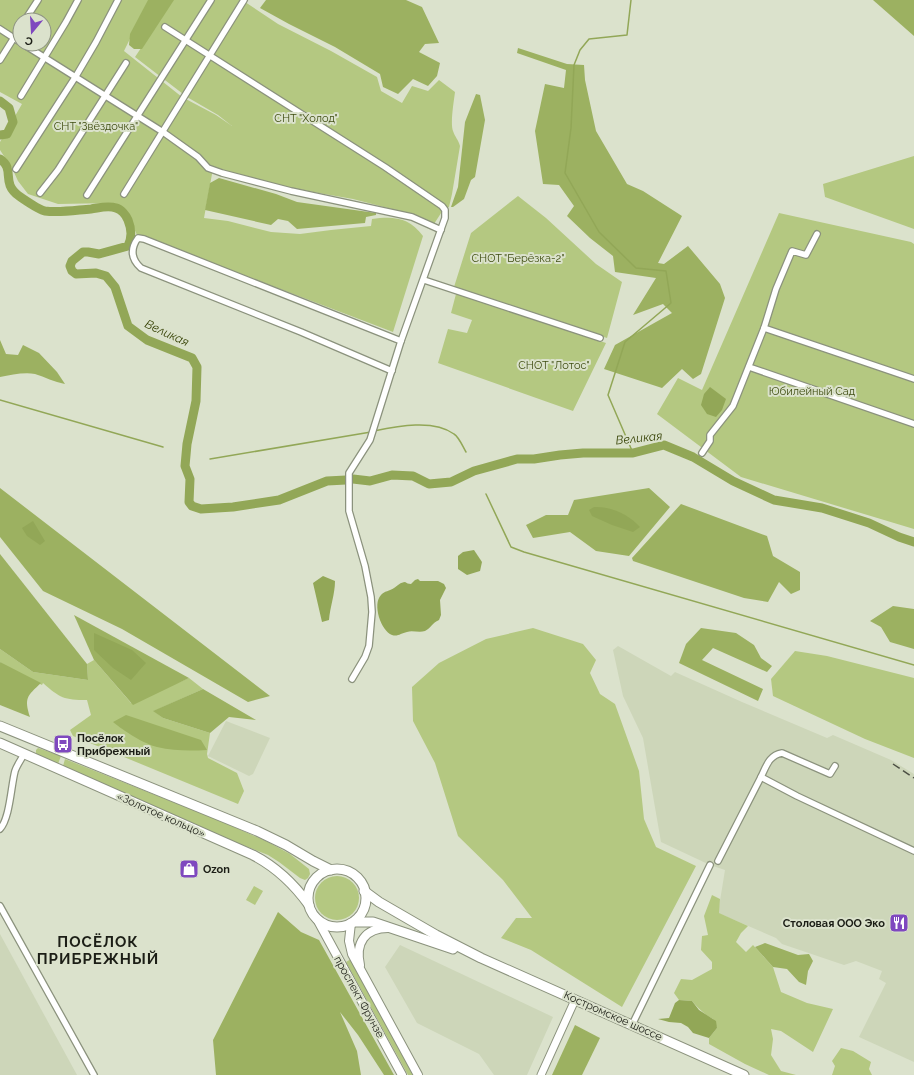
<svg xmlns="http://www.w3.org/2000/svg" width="914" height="1075" font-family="Raleway,sans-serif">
  <rect width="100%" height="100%" fill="#dbe2cc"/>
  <g fill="#cdd6b9">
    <path d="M618,646L671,676L675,672L742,702L827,738L833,735L891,760L914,774V1062L859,1037L886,983L879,979L882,971L856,961L844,965L782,944L776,938L718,913L725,870L710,865L661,842L643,738L623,696L613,650Z"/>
    <path d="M226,721L270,738L253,774L249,776L208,756Z"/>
    <path d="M0,934L77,1075H0Z"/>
    <path d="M400,945L553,1017L527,1075H494L479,1054L417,1023L385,967Z"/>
  </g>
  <g fill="#b4c881" fill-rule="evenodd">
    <path d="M0,0H149L124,51L182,97L216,115L232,126L218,115L187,97L135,57L173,0H242L278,24L331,51L377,77L381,91L402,103L412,86L428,91L439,80L455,92C454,101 450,123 453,131C455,137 458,139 460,146L452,194L449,207L443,210L434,224L411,214L353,199L313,192L244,178L214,169L212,174L204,218L228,221L271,232L300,234L331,230L371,226L372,219C393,216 409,217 423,236L393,332L147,238L137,235L126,211L113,203L58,204L28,194L18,181L13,170L0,150V142L22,104L0,92ZM20,20H44V44H20Z"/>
    <path d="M914,156V229L825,197L823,184Z"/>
    <path d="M518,196L546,218L596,264L622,282L607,338L454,287L471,233Z"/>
    <path d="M779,213L911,242L914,244V529L741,477L657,414L678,378L702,390Z"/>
    <path d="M456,294L606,343L573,411L438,363L448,329L467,333L472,320L451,313Z"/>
    <path d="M533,628L583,644L596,660L590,673L600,694L615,704L639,771L644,819L656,847L696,866L622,1007L531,950L501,938L516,918H532L503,880L458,836L435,763L413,721L412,687L439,663L486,639Z"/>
    <path d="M0,649L33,672L88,680L87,664L94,660L131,703L189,678L203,689L154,711L163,718L210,733L207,754L208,758L237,773L244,791L238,804L73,736L70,730L91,715L87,700C64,700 60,698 43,683L42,685L5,666L0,662Z"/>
    <path d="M795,651L827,656L914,678V758L865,739L773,696L771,679Z"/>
    <path d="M38,748L61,756L58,764L36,756V750Z"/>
    <path d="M65,759L223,822L268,842L290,854L309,869L310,874L308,878L305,880L300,878L279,862L268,855L217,835L63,766Z"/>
    <circle cx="337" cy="898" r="22"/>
    <path d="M254,886L263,891L255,905L246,900Z"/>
    <path d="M712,895L720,899L719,913L748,926L741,933L736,942L746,952L753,945L773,967L781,992L807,1003L833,1009L813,1052L781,1031L771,1029L773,1039L771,1055L781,1071L796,1075H769L745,1064L709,1044V1038L717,1028L713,1019C704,1014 699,1009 692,1001L679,1000L674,993L681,979L692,980L712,969V962L701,950L702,936L708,935L704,916Z"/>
    <path d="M351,959L413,1075H408L346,962Z"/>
    <path d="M841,1048L853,1051L871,1062L869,1069L872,1075H832L835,1066L832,1061Z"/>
  </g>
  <g fill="#9cb161">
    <path d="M148,0H174L142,49H134L129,45L130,34Z"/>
    <path d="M266,0H406L422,7L439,43L425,44L419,52L440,63L437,76L428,86L413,79L398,94L383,87L380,74L335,47L289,24L260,8Z"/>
    <path d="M873,0H914V36Z"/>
    <path d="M518,48L567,64L584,65L585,80L596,131L627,184L643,191L682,216L658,263L664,264L688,246L720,284L725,298L701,374L693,379L682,369L662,388L604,369L615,345L672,313L663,304L633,315L656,278L615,272L613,256L590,238L567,216L574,206L559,185L543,184L535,131L545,84L564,88L566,70L517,53Z"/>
    <path d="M476,94L480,95L485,120L475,177L471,180L464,199L453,207H451L458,187L465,122Z"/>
    <path d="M219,178L276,194L297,202L376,213V215L366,217L365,223L297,229L288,221L278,219L271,225L205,210L210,183Z"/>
    <path d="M0,340L6,354L18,355L23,345L39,353L57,372L65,384C54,382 45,377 35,374C24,372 11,375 0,377Z"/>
    <path d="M0,488L270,696L248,702L122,629L43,591L0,537Z"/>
    <path d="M649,488L670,507L629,556L596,551L570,532L533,538L526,525L546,515H568L574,500Z"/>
    <path d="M681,504L767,536L773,556L800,572V590L791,594L779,582L768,602L744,598L633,561L632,558Z"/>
    <path d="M0,554L87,664L88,680L33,672L0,649Z"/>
    <path d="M893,606L914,609V649L890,642L881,627L870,621Z"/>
    <path d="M74,615L189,678L133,705L94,660Z"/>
    <path d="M701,628L736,633L754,645L761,658L772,666L767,672L713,648L702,660L763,689L758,701L679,663L686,644Z"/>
    <path d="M0,662L41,683C27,696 24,698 30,717L0,705Z"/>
    <path d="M203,689L256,720L229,717L210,733L163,718L153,711Z"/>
    <path d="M126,715L201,740L207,750C190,751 174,751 157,747C144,744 124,731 113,722Z"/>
    <path d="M278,912L301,932L319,940L394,1075H384L358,1035L340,1012L357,1051L361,1075H216L213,1040Z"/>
    <path d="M765,943L798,955L809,954L813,961L808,971L806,985L799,982L787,969L773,967L755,947Z"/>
    <path d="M575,1025L600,1038L582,1075H552Z"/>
  </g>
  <g fill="#92a757">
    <path d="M710,387L726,399L722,410L716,417L707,414L701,405L704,394Z"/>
    <path d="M594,507C611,506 629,515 640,527L633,532L612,525L592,516L589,510Z"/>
    <path d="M33,521L45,541L40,545L27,536L22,528Z"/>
    <path d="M474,550L482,562L480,571L467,575L458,569V556L463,552Z"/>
    <path d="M323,576L335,581C335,594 330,607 329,620L322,622L313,583Z"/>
    <path d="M418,579L420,581H438L444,584L446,588L440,600L441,615L439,620C432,623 431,628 425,631C419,633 412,630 407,632C401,633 398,637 392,635C381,631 372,604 381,595C384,591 390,591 394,588C397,586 401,582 405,582C407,583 408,584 411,584L415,580Z"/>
    <path d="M94,633L132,650L146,663L131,680L113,668L94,650Z"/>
    <path d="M679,1000L692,1001L699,1010L716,1021L717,1028L709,1038L693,1033L688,1027L681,1023L669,1022L658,1019L669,1018L675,1003Z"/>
  </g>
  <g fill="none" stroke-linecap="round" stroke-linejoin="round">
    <g stroke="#92a757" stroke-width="1.5">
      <path d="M631,0L627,35L589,39L580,50L574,65L571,128L565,173L599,232L636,268L666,271L671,303L625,342L608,395L633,453"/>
      <path d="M0,400L163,447"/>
      <path d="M374,431C398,426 434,419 454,434C459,437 463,447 466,452"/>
      <path d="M210,459L371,432"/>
      <path d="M486,494L511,547L524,552L914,665"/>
    </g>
    <g stroke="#92a757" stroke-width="9">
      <path d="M0,101L9,108L13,122L7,134L0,135"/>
      <path d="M0,159C16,170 0,182 19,196C25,200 39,210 45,211C60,213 77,210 91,209C99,208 108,205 116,208C121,209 126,215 128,220C132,230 132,237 128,246L99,254L88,252H83L72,261L70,266L72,271L76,274L96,273L106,276L115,287L128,326L147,340L192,358L197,367L196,401L187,444L185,466L190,479L189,502L192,506L201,509L233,507L279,500L327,481L346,480"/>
      <path d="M353,479L370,481L392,475L413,476L429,484L451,482L474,471L517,459H534L560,455L583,453H633L664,445L693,457L733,481L774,500L822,508L869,523L899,537L914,542"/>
    </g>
    <defs>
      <g id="minor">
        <path d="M25,20L38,0"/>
        <path d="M165,27L385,167L442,206L445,210V218L401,341L370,440L349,473V511L365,566L371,597L372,612L369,646L365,657L352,679"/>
        <path d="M0,29L20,42"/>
        <path d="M23,44L163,132L198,157L208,168L222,173L291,191L412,217L441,230"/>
        <path d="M0,60L20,28"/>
        <path d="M21,96L66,22L78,0"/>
        <path d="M16,169L76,76L96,42L118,0"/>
        <path d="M40,193L58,170L126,63"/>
        <path d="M124,194L244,0"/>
        <path d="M87,195L211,0"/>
        <path d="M424,280L600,338"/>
        <path d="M764,328L914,379"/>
        <path d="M749,367L914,424"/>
        <path d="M392,371L301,332L141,268C131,259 130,249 138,238L144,239L401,341"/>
        <path d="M702,453L710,441V435L733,406L764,328L776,289L792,251L806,255L817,234"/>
        <path d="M835,766L830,774L782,753C769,755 766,767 761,777L797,796L914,851"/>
        <path d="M0,829C10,818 11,786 15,771C17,765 21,760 24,754"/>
        <path d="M718,861L761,777"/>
        <path d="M0,906L94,1075"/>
        <path d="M632,1025L710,865"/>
      </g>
      <path id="tertiary" d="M541,1075L575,1000"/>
      <g id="secondary">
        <path d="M317,919L402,1075"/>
        <path d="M351,923L349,941L352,954L418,1075"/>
        <path d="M360,965C355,943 365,928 388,928"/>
      </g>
      <g id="trunk">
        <path d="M0,726L257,831L286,845L313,861L331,870"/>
        <path d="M0,743L253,855C276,867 294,884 309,905"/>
        <circle cx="337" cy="898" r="29"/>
        <path d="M364,891L379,902L436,935L481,958L744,1075"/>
        <path d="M354,922H373L453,949"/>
      </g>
    </defs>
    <use href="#minor" stroke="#8b927d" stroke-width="8"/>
    <use href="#tertiary" stroke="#8b927d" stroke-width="9"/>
    <use href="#secondary" stroke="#8b927d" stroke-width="10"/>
    <use href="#trunk" stroke="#8b927d" stroke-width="11"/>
    <use href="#minor" stroke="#fff" stroke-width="5.5"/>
    <use href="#tertiary" stroke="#fff" stroke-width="7"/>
    <use href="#secondary" stroke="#fff" stroke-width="8"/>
    <use href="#trunk" stroke="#fff" stroke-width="9"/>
    <path stroke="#4c4f44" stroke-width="1.5" stroke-dasharray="8 4" stroke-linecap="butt" d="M893,764L914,778"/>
  </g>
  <defs>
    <symbol id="bus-square" viewBox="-11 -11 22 22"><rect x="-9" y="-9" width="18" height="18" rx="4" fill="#7f48bf" stroke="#dbe2cc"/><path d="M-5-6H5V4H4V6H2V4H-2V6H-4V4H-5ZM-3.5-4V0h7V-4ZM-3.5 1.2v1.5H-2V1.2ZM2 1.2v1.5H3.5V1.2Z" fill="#fff"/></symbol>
    <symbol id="shop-square" viewBox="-11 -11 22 22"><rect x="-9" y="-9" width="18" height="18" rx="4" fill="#7f48bf" stroke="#dbe2cc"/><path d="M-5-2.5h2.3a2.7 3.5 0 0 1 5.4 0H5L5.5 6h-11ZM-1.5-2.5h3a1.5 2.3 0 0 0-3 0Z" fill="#fff"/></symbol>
    <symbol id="restaurant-square" viewBox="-11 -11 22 22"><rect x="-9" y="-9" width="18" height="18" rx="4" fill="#7f48bf" stroke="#dbe2cc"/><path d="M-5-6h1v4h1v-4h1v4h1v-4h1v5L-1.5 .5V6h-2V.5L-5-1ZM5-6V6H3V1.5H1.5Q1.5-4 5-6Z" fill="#fff"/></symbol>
  </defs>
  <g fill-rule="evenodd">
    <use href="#bus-square" x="52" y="733" width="22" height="22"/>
    <use href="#shop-square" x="178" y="858" width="22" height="22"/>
    <use href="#restaurant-square" x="888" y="912" width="22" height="22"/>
  </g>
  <g text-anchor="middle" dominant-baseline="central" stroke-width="4" stroke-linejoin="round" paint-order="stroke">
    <g font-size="11" fill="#3e4c10" stroke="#dbe2cc">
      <text x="306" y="118">СНТ "Холод"</text>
      <text x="96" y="126">СНТ "Звёздочка"</text>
      <text x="518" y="258">СНОТ "Берёзка-2"</text>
      <text x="554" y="365">СНОТ "Лотос"</text>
      <text x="812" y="391">Юбилейный Сад</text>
    </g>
    <g font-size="11" font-weight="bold" fill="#1c1e16" stroke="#dbe2cc" text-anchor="start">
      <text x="77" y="738">Посёлок<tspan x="77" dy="13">Прибрежный</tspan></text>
      <text x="203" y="869">Ozon</text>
      <text x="885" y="923" text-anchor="end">Столовая ООО Эко</text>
    </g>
    <g font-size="11" fill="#1c1e16" stroke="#dbe2cc">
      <text transform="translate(161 815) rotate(24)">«Золотое кольцо»</text>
      <text transform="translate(359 997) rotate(61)">проспект Фрунзе</text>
      <text transform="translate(613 1016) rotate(24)">Костромское шоссе</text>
    </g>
    <g font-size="12" font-style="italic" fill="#333f00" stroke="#dbe2cc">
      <text transform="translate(167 333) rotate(25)">Великая</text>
      <text transform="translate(639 438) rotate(-6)">Великая</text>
    </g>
    <g font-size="15" font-weight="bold" letter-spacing="1" fill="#1c1e16" stroke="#dbe2cc">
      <text x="98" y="942">ПОСЁЛОК<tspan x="98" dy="17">ПРИБРЕЖНЫЙ</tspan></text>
    </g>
  </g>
  <g transform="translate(32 32) rotate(198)"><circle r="19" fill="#dbe2cc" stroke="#8f9483"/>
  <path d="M0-3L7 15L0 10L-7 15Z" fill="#7f48bf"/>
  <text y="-6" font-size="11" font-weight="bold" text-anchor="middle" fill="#1c1e16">С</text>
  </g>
</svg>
